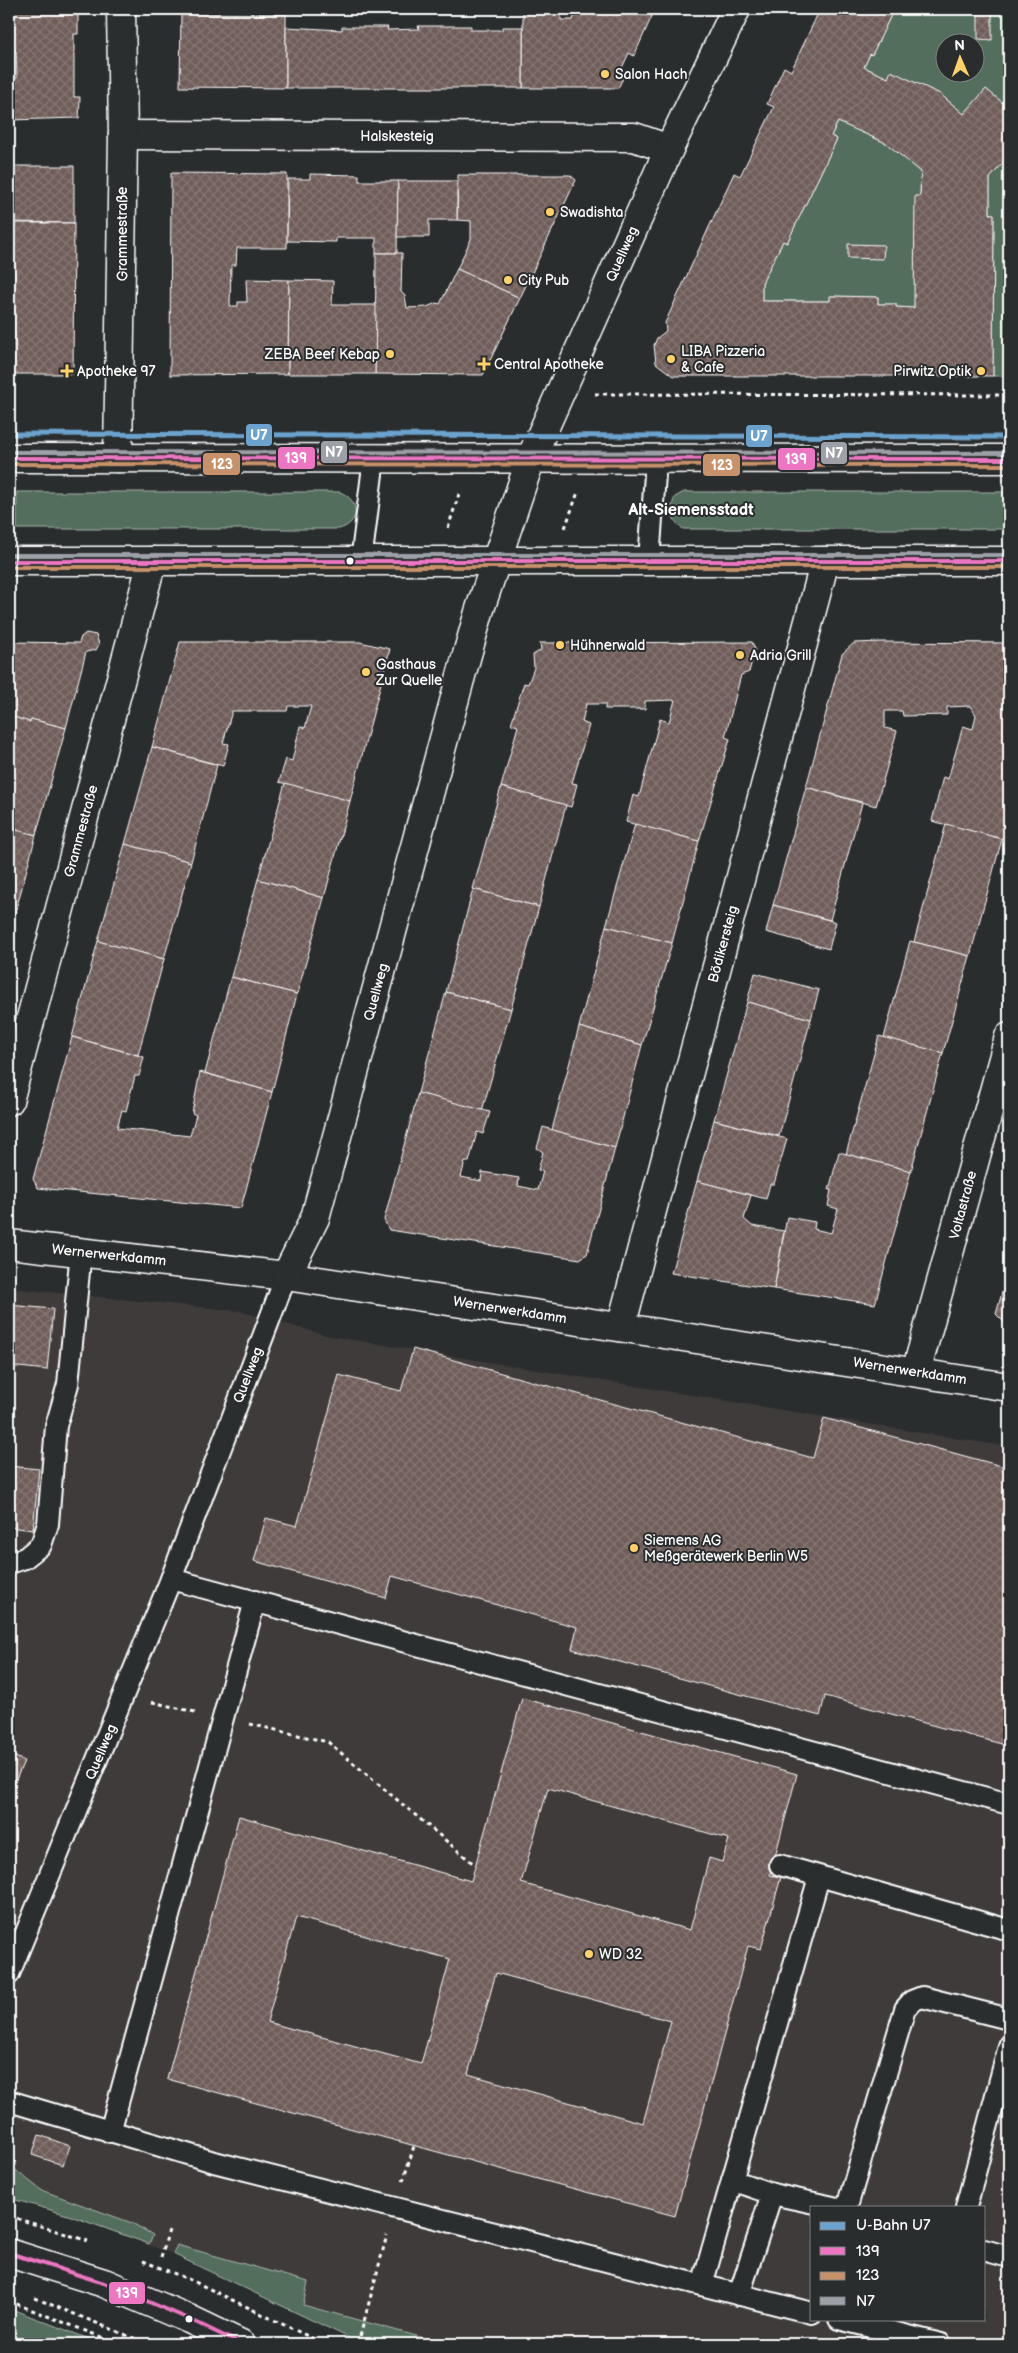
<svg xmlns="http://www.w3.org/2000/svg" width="1018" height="2353" font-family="'Balsamiq Sans',sans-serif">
  <defs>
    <pattern id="building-cross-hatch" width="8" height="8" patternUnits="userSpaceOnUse" patternTransform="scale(1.25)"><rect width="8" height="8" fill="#6f5d5a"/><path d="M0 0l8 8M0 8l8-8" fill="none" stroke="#857573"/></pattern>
  </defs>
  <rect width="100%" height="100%" fill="#2a2d2e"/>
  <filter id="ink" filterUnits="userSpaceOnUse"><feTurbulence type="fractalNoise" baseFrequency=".02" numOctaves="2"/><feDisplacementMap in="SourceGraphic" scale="10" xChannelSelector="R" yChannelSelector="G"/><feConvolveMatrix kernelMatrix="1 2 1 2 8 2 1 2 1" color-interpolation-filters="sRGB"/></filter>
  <g filter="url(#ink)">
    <path fill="#3f3b3b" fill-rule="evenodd" d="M9,1288L239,1311L329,1336L1009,1447V2344H362L173,2254L68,2215L9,2198ZM812,2207H984V2319H812Z"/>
    <g fill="#526e5d" stroke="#a8b6ae" fill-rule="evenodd">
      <path d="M894,9H1009V108L986,89L964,114L940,94L891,72L888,78L864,67L870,54H872ZM946,42H976V72H946Z"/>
      <path d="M838,122L886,143L921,172L914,308L896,307V304H878V297L831,296L830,301H762V283L783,241L787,243L837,139L831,136Z"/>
      <path d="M1009,156V376H993L994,214H990V178Z"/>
      <path d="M17,492H340C360,500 361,523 339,529H17Z"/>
      <path d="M684,492H1009V529H683C671,519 669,511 675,497Z"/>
      <path d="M9,2165L41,2190L132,2223L153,2235L149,2244L68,2215L9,2198Z"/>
      <path d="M177,2245L308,2282L303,2305L446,2344H362L173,2254Z"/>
      <path d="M9,2308L102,2344H9Z"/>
    </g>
    <g fill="url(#building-cross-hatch)" stroke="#fff" fill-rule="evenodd">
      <rect x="9" y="9" width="65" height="2"/>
      <path d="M577,9H636L652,16L634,56L629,53L621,70L626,72L618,88H523V11H561V20H573Z"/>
      <path d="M636,9H656L652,16Z"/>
      <path d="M820,9H894L872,55L870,54L864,67L888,78L891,71L940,94L964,114L986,89L1009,108V156L990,178V214H994L993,376H673L656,363L654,345L657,338L666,331L665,323L734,173L740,176L774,107L767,104L784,67L791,71ZM838,122L886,143L921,172L920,196H915L914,308L896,307V304H878V297L830,296V301H762V283L783,241L787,243L837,139L831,136Z"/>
      <path d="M978,9H992V40L978,39Z"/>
      <path d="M9,11H78V34H74V97H80L79,118L9,120V79L17,78L16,51H9Z"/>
      <path d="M181,13L286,14V88L180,87Z"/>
      <path d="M418,26H471V30H502V27H523V88H286V27L342,30V27H388L387,30L419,29Z"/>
      <path d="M9,166H74V223L9,222Z"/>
      <path d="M171,173L287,174V248H237L236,265H231L230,306H238V302H247L246,279L289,280L288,374L170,375Z"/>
      <path d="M310,174L359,175V181H398L397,253H376V238H336V242L287,241L288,179H310Z"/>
      <path d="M458,175H570L576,180L520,298L457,269L471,239V221L457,220Z"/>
      <path d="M398,181H457V220H429V237H397Z"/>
      <path d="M9,223H74L73,374H9Z"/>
      <path d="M848,244L884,245L883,259L848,258Z"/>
      <path d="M376,253H402L401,292L405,296L407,308L427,307L436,303L440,304L457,269L520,298L483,375L375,374Z"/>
      <path d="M289,280L333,281L332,305H376L375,374H288Z"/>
      <path d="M86,633L96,635L99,644L96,650L86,652L66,728L31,719L30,722L9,717V642L79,643L81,637Z"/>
      <path d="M180,642H360L390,649L350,801L279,782L286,759L292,761L300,726L305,728L311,706H288L287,711H232L223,743L229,744L223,766L152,747Z"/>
      <path d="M752,642L755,649L749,672L741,675L725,737L730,739L699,841L626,822L633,795L639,797L660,719L669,722L675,700L645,701V709H605V704H586L582,722L589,725L572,783L577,784L571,807L501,787L518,726L511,724L524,683L528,684L534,668L533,655L541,650L540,643Z"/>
      <path d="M881,642L1009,643V814L1002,839L932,821L943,777L948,779L963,726L973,729L976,715L970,706L947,707V715L903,716L902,711H885V728L897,731L876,806L806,787L842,654L854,643Z"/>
      <path d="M10,716L30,722L31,719L66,728L36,835L9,828Z"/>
      <path d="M152,747L217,765L191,862L125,844Z"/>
      <path d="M285,783L350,801L324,898L258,879Z"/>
      <path d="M501,787L566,805L539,907L473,889Z"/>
      <path d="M806,787L862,803L830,920L773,905Z"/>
      <path d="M635,824L699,841L672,943L606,926Z"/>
      <path d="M946,824L1002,839L970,956L914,942Z"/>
      <path d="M9,828L36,835L9,936Z"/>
      <path d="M125,844L191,862L164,959L98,941Z"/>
      <path d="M258,879L324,898L297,994L231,977Z"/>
      <path d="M473,889L539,907L511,1009L446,992Z"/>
      <path d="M773,905L836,922L829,949L766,932Z"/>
      <path d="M606,926L672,943L642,1045L579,1027Z"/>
      <path d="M98,941L164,959L138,1055L72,1037Z"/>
      <path d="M910,941L970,956L943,1053L884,1038Z"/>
      <path d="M755,973L819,990L811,1019L747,1002Z"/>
      <path d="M231,977L297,994L272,1092L205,1073Z"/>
      <path d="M446,992L511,1009L482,1111L418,1093Z"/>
      <path d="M747,1002L811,1019L779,1136L714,1120Z"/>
      <path d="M579,1027L642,1045L615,1148L552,1130Z"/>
      <path d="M879,1036L943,1053L911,1171L846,1154Z"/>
      <path d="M72,1037L144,1057L139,1076H135L126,1111L122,1110L117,1128L190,1136L196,1115L192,1113L200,1072L272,1092L241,1208L38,1188L33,1179Z"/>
      <path d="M418,1093L490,1112L483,1134L477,1132L469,1162H465L461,1177L481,1181L482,1172L519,1178L518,1186L538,1190L543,1171L538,1170L543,1152L537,1148L543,1127L615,1148L587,1254L580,1259L389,1230L384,1220Z"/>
      <path d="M714,1120L787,1139L774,1184H770L766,1199L697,1181Z"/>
      <path d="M839,1152L911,1171L875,1304L774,1289L787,1217L815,1222L814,1229L831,1233L838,1209L828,1206L831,1190H829Z"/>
      <path d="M697,1181L751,1195L744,1219L752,1226L784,1231L774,1289L671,1273Z"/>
      <path d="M1009,1268V1324L1005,1323L996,1314Z"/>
      <path d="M9,1305L53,1309L47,1370L9,1366Z"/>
      <path d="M413,1349L813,1458L824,1418L1009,1468V1746L825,1696L820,1716L572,1649L577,1627L392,1576L386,1598L254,1561L266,1518L297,1526L339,1375L401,1391Z"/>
      <path d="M9,1466L39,1469L33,1530L9,1527Z"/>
      <path d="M522,1698L797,1774L770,1875L781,1877L761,1949L748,1946L675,2216L167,2079L239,1816L471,1881ZM548,1788L729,1839L722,1862L709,1858L690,1930L521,1883ZM296,1917L450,1959L421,2064L267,2022ZM496,1973L671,2021L643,2123L468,2074Z"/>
      <path d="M9,1754L24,1761L9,1796Z"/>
      <path d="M39,2135L70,2146L63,2165L32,2155Z"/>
    </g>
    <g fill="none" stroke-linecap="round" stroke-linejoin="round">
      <defs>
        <g id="lane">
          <path d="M361,562L374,458"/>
          <path d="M649,562L656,459"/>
          <path d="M9,1563L25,1558L41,1545L48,1524L56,1426L68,1384L81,1251"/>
          <path d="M171,1579L1009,1804"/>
          <path d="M780,1865L1009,1930"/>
          <path d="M9,1974L171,1579L286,1276"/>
          <path d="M9,2101L214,2162L812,2313"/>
          <path d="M110,2132L255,1601"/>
          <path d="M732,2180L772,2194"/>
          <path d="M847,2207L905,2009L912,2001L922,1997L1009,2019"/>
          <path d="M966,2207L1009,2046"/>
          <path d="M984,2250L1009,2257"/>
          <path d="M702,2285L819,1877"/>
          <path d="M739,2295L772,2194L833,2207"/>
          <path d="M839,2319L941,2344"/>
        </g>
        <g id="street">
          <path d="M123,135L634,137L669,149"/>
          <path d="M118,458L123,135L121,9"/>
          <path d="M9,1101L152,561"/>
          <path d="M9,1244L286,1276L1009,1387"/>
          <path d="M286,1276L315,1218L459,683L479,612L531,458L669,149L736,9"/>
          <path d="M621,1327L825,561"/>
          <path d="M916,1372L1009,1037"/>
          <path d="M9,2253L104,2283L189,2319L241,2344"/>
        </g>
        <g id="secondary">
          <path d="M9,458L1009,459"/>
          <path d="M9,561H1009"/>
        </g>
      </defs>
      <use href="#lane" stroke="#fff" stroke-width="24"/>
      <use href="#street" stroke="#fff" stroke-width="31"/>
      <use href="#secondary" stroke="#fff" stroke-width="31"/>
      <g stroke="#fff" stroke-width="3" stroke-dasharray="4 4" stroke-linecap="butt">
        <path d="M595,394L1009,395"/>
        <path d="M448,528L460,491"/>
        <path d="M565,528L578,492"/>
        <path d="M152,1702L195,1712"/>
        <path d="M250,1724L328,1742L475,1865"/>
        <path d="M403,2181L414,2146"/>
        <path d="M9,2216L88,2241"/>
        <path d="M161,2257L169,2230"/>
        <path d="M143,2261L195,2282L324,2344"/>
        <path d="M35,2298L148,2344"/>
        <path d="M9,2301L119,2344"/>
        <path d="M358,2344L387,2235"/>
      </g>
      <use href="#lane" stroke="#2a2d2e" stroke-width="20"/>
      <use href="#street" stroke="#2a2d2e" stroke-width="28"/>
      <use href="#secondary" stroke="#2a2d2e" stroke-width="28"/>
      <defs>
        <g id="bus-1">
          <path d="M9,458L1009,459"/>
          <path d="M9,561H1009"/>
          <path d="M9,2253L104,2283L189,2319L241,2344"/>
        </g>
        <g id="bus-2">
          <path d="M9,464L1009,465"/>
          <path d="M9,567H1009"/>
        </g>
        <g id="bus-3">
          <path d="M9,452L1009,453"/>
          <path d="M9,555H1009"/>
        </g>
      </defs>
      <use href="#bus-1" stroke="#2a2d2e" stroke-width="8"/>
      <use href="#bus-2" stroke="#2a2d2e" stroke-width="8"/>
      <use href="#bus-3" stroke="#2a2d2e" stroke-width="8"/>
      <use href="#bus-1" stroke="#ec76c2" stroke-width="4"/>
      <use href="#bus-2" stroke="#c7916a" stroke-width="4"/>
      <use href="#bus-3" stroke="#9da0a7" stroke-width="4"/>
      <defs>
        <path id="metro-1" d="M9,434L1009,437"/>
      </defs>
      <use href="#metro-1" stroke="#2a2d2e" stroke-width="9"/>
      <use href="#metro-1" stroke="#6ca3ce" stroke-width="5"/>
    </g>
  </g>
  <g fill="#ffd166" stroke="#2a2d2e" stroke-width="2">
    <circle cx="605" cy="74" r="5"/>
    <circle cx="550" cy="212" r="5"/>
    <circle cx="508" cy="280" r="5"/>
    <circle cx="390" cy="354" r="5"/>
    <circle cx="671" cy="359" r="5"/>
    <path d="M481.5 356.5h5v5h5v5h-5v5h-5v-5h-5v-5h5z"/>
    <path d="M64.5 363.5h5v5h5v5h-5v5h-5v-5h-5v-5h5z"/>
    <circle cx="981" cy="371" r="5"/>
    <circle cx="560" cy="645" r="5"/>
    <circle cx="740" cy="655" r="5"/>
    <circle cx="366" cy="672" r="5"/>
    <circle cx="634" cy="1548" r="5"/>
    <circle cx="589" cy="1954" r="5"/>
  </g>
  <g fill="#fff" stroke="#2a2d2e" stroke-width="2">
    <circle cx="350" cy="561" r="4.5"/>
    <circle cx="189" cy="2319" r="4.5"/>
  </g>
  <g text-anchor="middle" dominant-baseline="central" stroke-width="4" stroke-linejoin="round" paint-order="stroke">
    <g font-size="14" fill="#fff" stroke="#2a2d2e" text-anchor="start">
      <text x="615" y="74">Salon Hach</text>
      <text x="560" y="212">Swadishta</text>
      <text x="518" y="280">City Pub</text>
      <text x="681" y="351">LIBA Pizzeria<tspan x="681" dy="16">&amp; Cafe</tspan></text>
      <text x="380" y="354" text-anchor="end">ZEBA Beef Kebap</text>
      <text x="494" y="364">Central Apotheke</text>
      <text x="77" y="371">Apotheke 97</text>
      <text x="971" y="371" text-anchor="end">Pirwitz Optik</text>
      <text x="570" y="645">Hühnerwald</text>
      <text x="750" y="655">Adria Grill</text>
      <text x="376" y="664">Gasthaus<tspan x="376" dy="16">Zur Quelle</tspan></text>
      <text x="644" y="1540">Siemens AG<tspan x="644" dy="16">Meßgerätewerk Berlin W5</tspan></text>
      <text x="599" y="1954">WD 32</text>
    </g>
    <g font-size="14" fill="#fff" stroke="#2a2d2e">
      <text x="397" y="136">Halskesteig</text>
      <text transform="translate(122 234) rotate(-90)">Grammestraße</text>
      <text transform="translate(622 254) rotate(-66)">Quellweg</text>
      <text transform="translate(81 831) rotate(-75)">Grammestraße</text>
      <text transform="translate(723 944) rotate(-75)">Bödikersteig</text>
      <text transform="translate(376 992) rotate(-75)">Quellweg</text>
      <text transform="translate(963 1205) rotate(-75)">Voltastraße</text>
      <text transform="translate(109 1255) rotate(6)">Wernerwerkdamm</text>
      <text transform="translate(510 1310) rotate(9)">Wernerwerkdamm</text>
      <text transform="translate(910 1371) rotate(9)">Wernerwerkdamm</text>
      <text transform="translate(248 1375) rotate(-69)">Quellweg</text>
      <text transform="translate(101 1752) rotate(-67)">Quellweg</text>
    </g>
    <g font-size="16" font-weight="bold" fill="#fff" stroke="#2a2d2e">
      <text x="691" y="510">Alt-Siemensstadt</text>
    </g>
  </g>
  <g stroke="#2a2d2e" stroke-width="2">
    <rect x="245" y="423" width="28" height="24" rx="5" fill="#6ca3ce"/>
    <rect x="745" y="424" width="28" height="24" rx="5" fill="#6ca3ce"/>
    <rect x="320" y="440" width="28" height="24" rx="5" fill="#9da0a7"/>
    <rect x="820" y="441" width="28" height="24" rx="5" fill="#9da0a7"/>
    <rect x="277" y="446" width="39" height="24" rx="5" fill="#ec76c2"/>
    <rect x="777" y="447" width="39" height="24" rx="5" fill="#ec76c2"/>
    <rect x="202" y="452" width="39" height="24" rx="5" fill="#c7916a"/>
    <rect x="702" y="453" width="39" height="24" rx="5" fill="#c7916a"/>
    <rect x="108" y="2281" width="38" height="24" rx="5" fill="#ec76c2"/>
  </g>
  <g font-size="14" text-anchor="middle" font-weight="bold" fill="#fff">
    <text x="259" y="440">U7</text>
    <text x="759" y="441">U7</text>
    <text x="334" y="457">N7</text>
    <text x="834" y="458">N7</text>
    <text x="296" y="463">139</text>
    <text x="796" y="464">139</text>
    <text x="222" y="469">123</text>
    <text x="722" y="470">123</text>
    <text x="127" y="2298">139</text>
  </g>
  <rect width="1018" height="2353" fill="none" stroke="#2a2d2e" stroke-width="30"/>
  <rect x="15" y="15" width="988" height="2323" fill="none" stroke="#fff" stroke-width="2" filter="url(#ink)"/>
  <rect x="810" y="2206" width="175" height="115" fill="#2a2d2e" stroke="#7f8182"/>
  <rect x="820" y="2222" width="25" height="8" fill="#6ca3ce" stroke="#7f8182"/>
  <text x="856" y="2230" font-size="15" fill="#ffffff">U-Bahn U7</text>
  <rect x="820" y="2247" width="25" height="8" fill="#ec76c2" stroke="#7f8182"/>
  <text x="856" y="2256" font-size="15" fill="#ffffff">139</text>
  <rect x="820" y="2272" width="25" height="8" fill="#c7916a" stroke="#7f8182"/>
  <text x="856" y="2280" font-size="15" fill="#ffffff">123</text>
  <rect x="820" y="2297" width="25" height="8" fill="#9da0a7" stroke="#7f8182"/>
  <text x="856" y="2306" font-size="15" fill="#ffffff">N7</text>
  <g transform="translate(960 58) rotate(358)"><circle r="24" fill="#2a2d2e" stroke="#7f8182"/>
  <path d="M0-4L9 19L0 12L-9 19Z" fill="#ffd166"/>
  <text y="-8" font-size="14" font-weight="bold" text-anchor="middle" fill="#ffffff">N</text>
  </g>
</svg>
